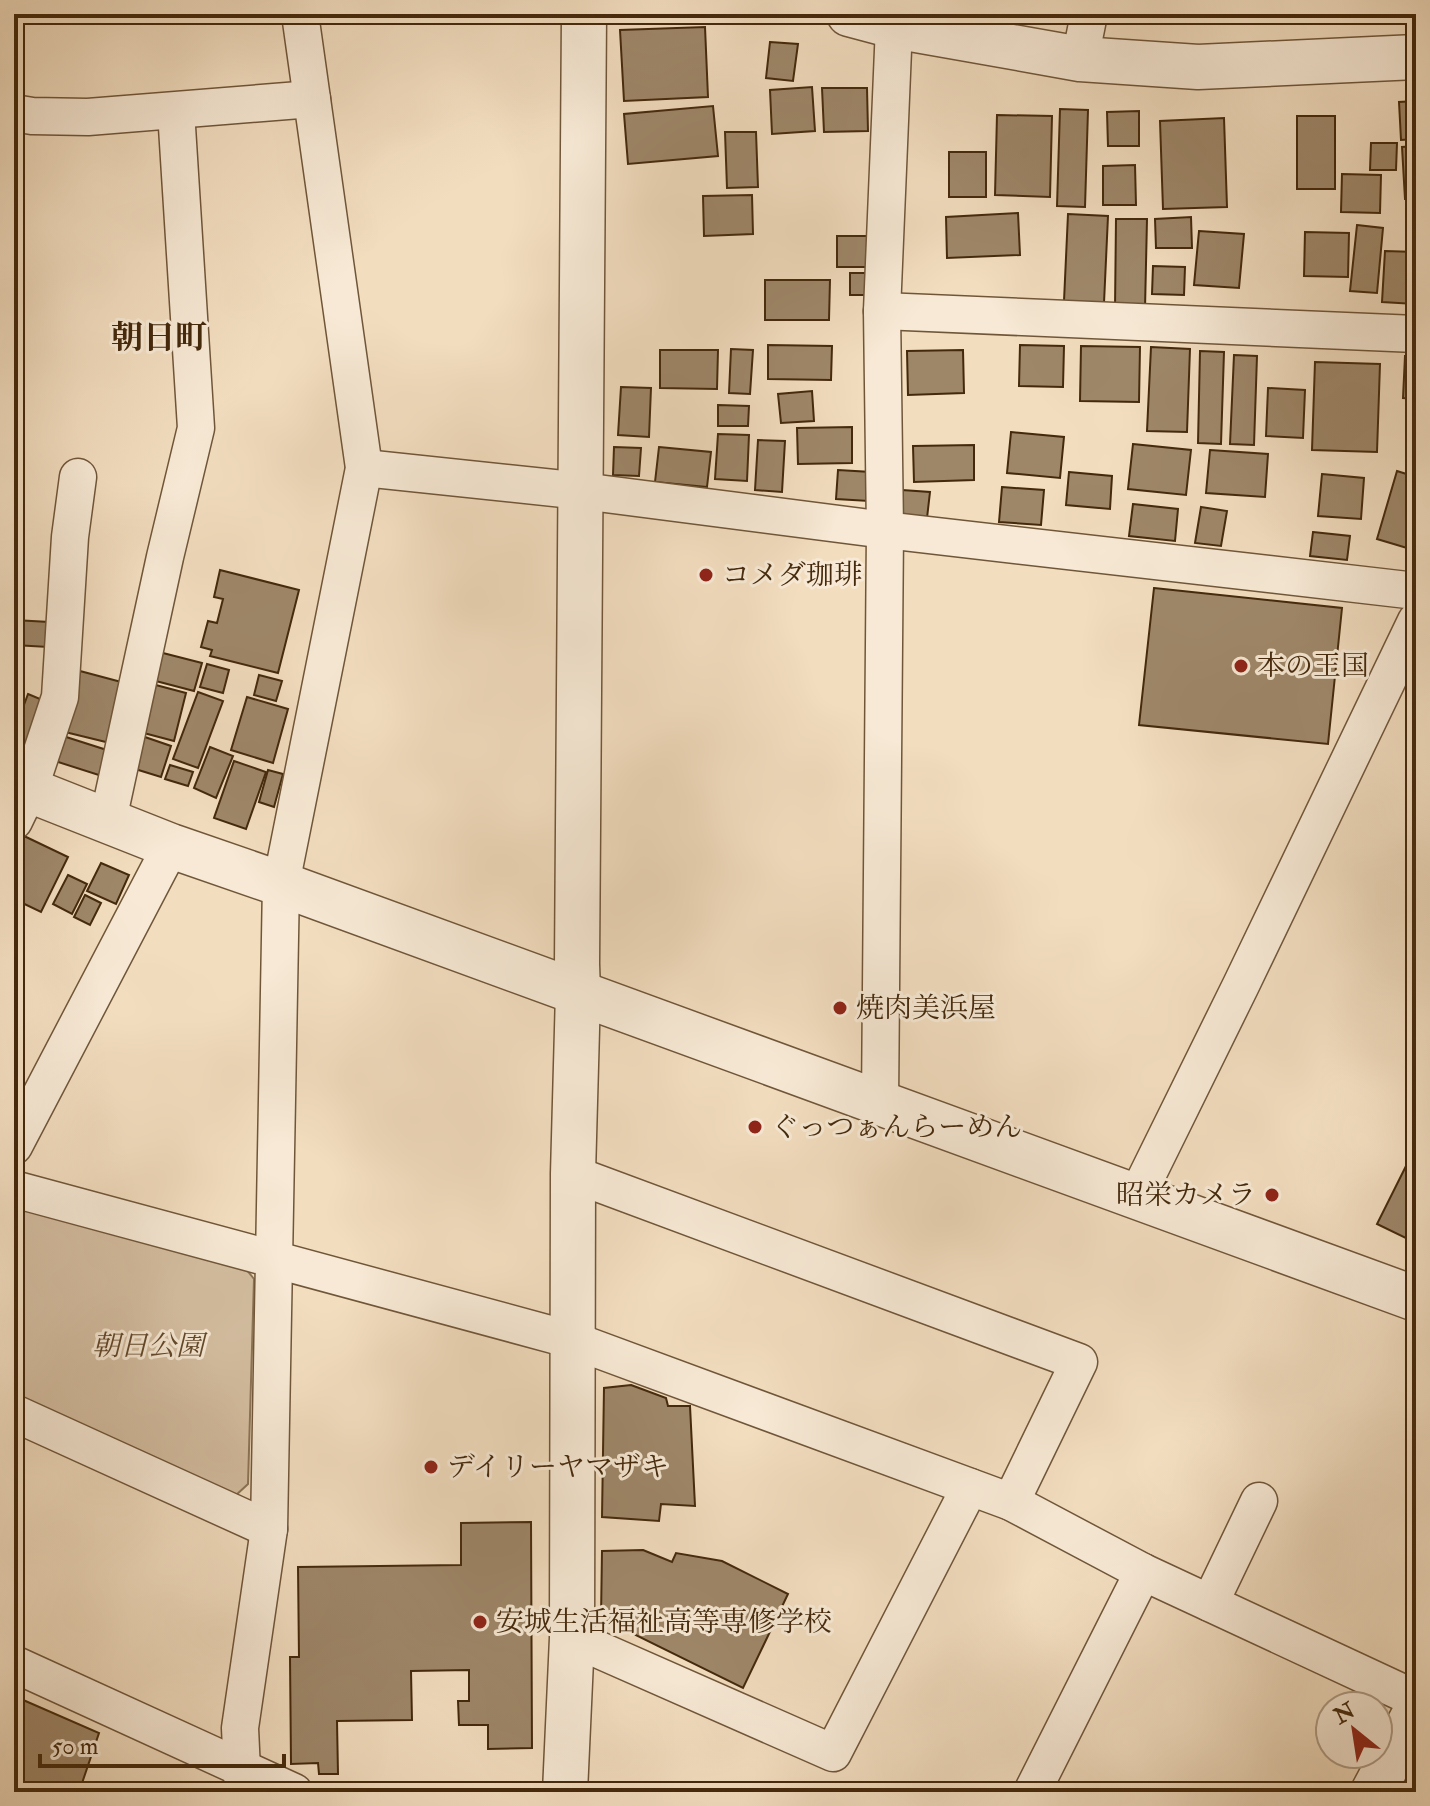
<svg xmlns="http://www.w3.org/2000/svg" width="1430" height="1806" font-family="'IM FELL Double Pica','Noto Serif JP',serif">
  <rect width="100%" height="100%" fill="#f2ddbf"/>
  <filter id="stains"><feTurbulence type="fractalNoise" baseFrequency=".0025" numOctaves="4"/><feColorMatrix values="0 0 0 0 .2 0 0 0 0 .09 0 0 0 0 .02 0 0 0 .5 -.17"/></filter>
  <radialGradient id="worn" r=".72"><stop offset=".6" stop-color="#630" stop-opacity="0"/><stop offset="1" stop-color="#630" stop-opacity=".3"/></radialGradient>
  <path fill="#d4bea1" stroke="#8c7456" stroke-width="2" d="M14,1205L242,1264L254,1279L248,1484L235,1496L14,1398Z"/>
  <g fill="#9e8769" stroke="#44290c" stroke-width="2">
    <path d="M705,27L708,97L624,101L620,30Z"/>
    <path d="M770,42L798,44L793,81L766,78Z"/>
    <path d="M812,87L815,131L772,134L770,90Z"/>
    <path d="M822,88H867L868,131L824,132Z"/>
    <path d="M1416,101V139L1401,140L1399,102Z"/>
    <path d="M713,106L718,156L628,164L624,114Z"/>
    <path d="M1060,109L1088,110L1085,207L1057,206Z"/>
    <path d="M1139,111V146H1108L1107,112Z"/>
    <path d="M997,115L1052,116L1050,197L995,195Z"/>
    <rect x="1297" y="116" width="38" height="73"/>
    <path d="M1224,118L1227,207L1163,209L1160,121Z"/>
    <path d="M725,132H756L758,187L727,188Z"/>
    <path d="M1371,143H1397L1396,170H1370Z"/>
    <path d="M1416,146V198L1405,199L1402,147Z"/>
    <rect x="949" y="152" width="37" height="45"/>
    <path d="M1135,165L1136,205H1103V166Z"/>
    <path d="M1342,174L1381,175L1380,213L1341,212Z"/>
    <path d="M752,195L753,234L704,236L703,196Z"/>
    <path d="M1018,213L1020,255L947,258L946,217Z"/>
    <path d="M1068,214L1108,216L1104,303L1064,301Z"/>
    <path d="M1191,217L1192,248H1156L1155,219Z"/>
    <path d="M1116,219H1147L1145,309H1115Z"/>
    <path d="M1357,225L1383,228L1377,293L1350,291Z"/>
    <path d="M1199,231L1244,234L1239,288L1194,285Z"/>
    <path d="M1305,232L1349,233L1348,277L1304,276Z"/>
    <rect x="837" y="236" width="32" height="31"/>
    <path d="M1385,251L1416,252L1415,304L1382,302Z"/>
    <path d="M1153,266L1185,267L1184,295L1152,294Z"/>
    <rect x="850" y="273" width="21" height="22"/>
    <path d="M765,280H830L829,320H765Z"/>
    <path d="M768,345L832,346L831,380L768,379Z"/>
    <path d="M1020,345L1064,346L1063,387L1019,386Z"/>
    <path d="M1081,346L1140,347L1139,402L1080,401Z"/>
    <path d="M1151,347L1190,349L1187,432L1147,431Z"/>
    <path d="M731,349L753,350L750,394L729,393Z"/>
    <path d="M660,350H718L717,389L660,388Z"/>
    <path d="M963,350L964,393L908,395L907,351Z"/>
    <path d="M1200,351L1224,352L1221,444L1198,443Z"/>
    <path d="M1234,355L1257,356L1254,445L1230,444Z"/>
    <path d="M1405,356H1416V399L1403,398Z"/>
    <path d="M1315,362L1380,364L1377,452L1312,450Z"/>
    <path d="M621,387L651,388L649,437L618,435Z"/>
    <path d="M1268,388L1305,390L1303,438L1266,436Z"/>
    <path d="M812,391L814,421L781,423L778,394Z"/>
    <path d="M718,405L749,406L748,426H718Z"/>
    <path d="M852,427V463L798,464L797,428Z"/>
    <path d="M1011,432L1064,437L1060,478L1007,473Z"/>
    <path d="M718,434L749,435L747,481L715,479Z"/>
    <path d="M758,440L785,441L782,492L755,490Z"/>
    <path d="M1133,444L1191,450L1186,495L1128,489Z"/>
    <path d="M974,445V480L914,482L913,446Z"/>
    <path d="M614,447L641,448L639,476L613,475Z"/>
    <path d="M659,447L711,452L707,487L655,482Z"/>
    <path d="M1210,450L1268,454L1265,497L1206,493Z"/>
    <path d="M838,470L871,472L869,501L836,499Z"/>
    <path d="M1397,471L1416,477V518L1407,548L1377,539Z"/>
    <path d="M1069,472L1112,476L1110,509L1066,505Z"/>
    <path d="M1322,474L1364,478L1361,519L1318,516Z"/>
    <path d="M1002,487L1044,490L1041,525L999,522Z"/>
    <path d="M902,490L930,492L927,518L900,516Z"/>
    <path d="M1133,504L1178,509L1175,541L1129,536Z"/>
    <path d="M1201,507L1227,511L1221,546L1195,543Z"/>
    <path d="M1313,532L1350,536L1347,560L1310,556Z"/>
    <path d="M220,570L299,590L278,673L210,656L212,650L201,647L208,621L217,623L223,599L214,597Z"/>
    <path d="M1154,588L1342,608L1328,744L1139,725Z"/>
    <path d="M14,620L49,622L48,647L14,645Z"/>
    <path d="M159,652L202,663L194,691L152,680Z"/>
    <path d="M207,664L229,670L223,693L200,687Z"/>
    <path d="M80,671L125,683L110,743L65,732Z"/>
    <path d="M259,675L282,681L276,701L254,695Z"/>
    <path d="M152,684L186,693L174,741L140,732Z"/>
    <path d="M14,690L23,694L14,718Z"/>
    <path d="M198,692L223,701L198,768L173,759Z"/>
    <path d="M28,694L45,701L33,751L14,745V732Z"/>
    <path d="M247,697L288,709L273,763L231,750Z"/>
    <path d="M63,736L113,752L105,777L55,761Z"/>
    <path d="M142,736L171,746L161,777L132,768Z"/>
    <path d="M210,747L233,756L216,798L194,788Z"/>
    <path d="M234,761L266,772L246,829L214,818Z"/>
    <path d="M170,765L193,772L188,786L165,779Z"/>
    <path d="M268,770L283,774L274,807L259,802Z"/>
    <path d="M24,836L68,857L41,912L14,899V858Z"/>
    <path d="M101,863L129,875L116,904L87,891Z"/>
    <path d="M68,875L87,884L72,914L53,904Z"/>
    <path d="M85,895L101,903L90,925L74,917Z"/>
    <path d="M1416,1146V1243L1377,1224Z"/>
    <path d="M631,1385L666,1398L668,1406H690L695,1506L661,1504L659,1521L602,1517L604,1388Z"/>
    <path d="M531,1522L532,1748L488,1749V1725H459L458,1701H469V1670L411,1671L412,1720L337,1721L338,1774H319L318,1763L291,1764L290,1657H299L298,1567L461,1565V1523Z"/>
    <path d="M643,1550L672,1562L676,1553L722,1561L788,1594L743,1688L601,1618L602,1551Z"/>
    <path d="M14,1696L99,1733L79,1792H14Z"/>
  </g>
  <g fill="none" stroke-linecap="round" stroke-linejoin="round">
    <defs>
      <g id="minor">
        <path d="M1080,59L1089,14"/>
        <path d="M14,113L32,116L88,117L312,99"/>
        <path d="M882,311L1416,334"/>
        <path d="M364,468L582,491L885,530L1416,591"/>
        <path d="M108,820L165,557L196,428L176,111"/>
        <path d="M14,821L29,790L60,697L70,537L78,477"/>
        <path d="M880,1103L885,530L882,311L894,26"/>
        <path d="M14,1146L171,846"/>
        <path d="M573,1174L1079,1362L1011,1502"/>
        <path d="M14,1189L572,1340L1011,1502L1143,1572L1416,1699"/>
        <path d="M1137,1196L1241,985L1416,621"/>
        <path d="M14,1413L269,1529"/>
        <path d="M1210,1603L1259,1501"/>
        <path d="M572,1638L833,1753L970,1487"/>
        <path d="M14,1664L294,1792"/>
        <path d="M243,1792L240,1728L269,1529L281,884L364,468L300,14"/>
        <path d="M1032,1792L1143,1572"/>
      </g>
      <g id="tertiary">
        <path d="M849,14L894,26L1080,59L1198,67L1416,57"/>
        <path d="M14,784L171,846L281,884L1416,1299"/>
        <path d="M565,1792L572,1638L573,1174L578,993L577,964L584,14"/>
        <path d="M1373,1792L1416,1711"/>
      </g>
    </defs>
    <use href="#minor" stroke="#705639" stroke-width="39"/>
    <use href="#tertiary" stroke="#705639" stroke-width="47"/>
    <use href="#minor" stroke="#f7e9d5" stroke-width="36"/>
    <use href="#tertiary" stroke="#f7e9d5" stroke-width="44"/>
  </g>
  <g fill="#8f2418" stroke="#f7e9d5" stroke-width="3">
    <circle cx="706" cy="575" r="8"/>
    <circle cx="1241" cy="666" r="8"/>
    <circle cx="840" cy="1008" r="8"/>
    <circle cx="755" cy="1127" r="8"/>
    <circle cx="1272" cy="1195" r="8"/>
    <circle cx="431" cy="1467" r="8"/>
    <circle cx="480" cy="1622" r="8"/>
  </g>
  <g text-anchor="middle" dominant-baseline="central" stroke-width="6" stroke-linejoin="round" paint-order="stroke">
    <g font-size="28" fill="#44290c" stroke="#f7e9d5" text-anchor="start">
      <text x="722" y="575">コメダ珈琲</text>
      <text x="1257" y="666">本の王国</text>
      <text x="856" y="1008">焼肉美浜屋</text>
      <text x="771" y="1127">ぐっつぁんらーめん</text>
      <text x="1256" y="1195" text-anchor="end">昭栄カメラ</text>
      <text x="447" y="1467">デイリーヤマザキ</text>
      <text x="496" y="1622">安城生活福祉高等専修学校</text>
    </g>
    <g font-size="28" font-style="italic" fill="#61472a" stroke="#f7e9d5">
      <text x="148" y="1346">朝日公園</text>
    </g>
    <g font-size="32" font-weight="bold" fill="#44290c" stroke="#f7e9d5">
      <text x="159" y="338">朝日町</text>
    </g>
  </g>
  <rect width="1430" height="1806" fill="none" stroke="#f2ddbf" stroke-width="48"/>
  <rect x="16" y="16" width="1398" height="1774" fill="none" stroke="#44290c" stroke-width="4"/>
  <rect x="24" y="24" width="1382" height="1758" fill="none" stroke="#44290c" stroke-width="2"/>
  <g transform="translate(1354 1730) rotate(330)"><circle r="38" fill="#f7e9d5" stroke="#af9c85" stroke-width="2"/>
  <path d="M0-6L14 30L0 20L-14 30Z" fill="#8f2418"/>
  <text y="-12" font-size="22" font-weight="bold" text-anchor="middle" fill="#44290c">N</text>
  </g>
  <path d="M40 1754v12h244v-12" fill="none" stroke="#44290c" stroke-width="4"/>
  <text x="52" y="1754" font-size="24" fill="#44290c" stroke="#f7e9d5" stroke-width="6" paint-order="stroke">50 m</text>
  <rect width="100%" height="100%" filter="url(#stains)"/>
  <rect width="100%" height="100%" fill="url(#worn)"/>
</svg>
